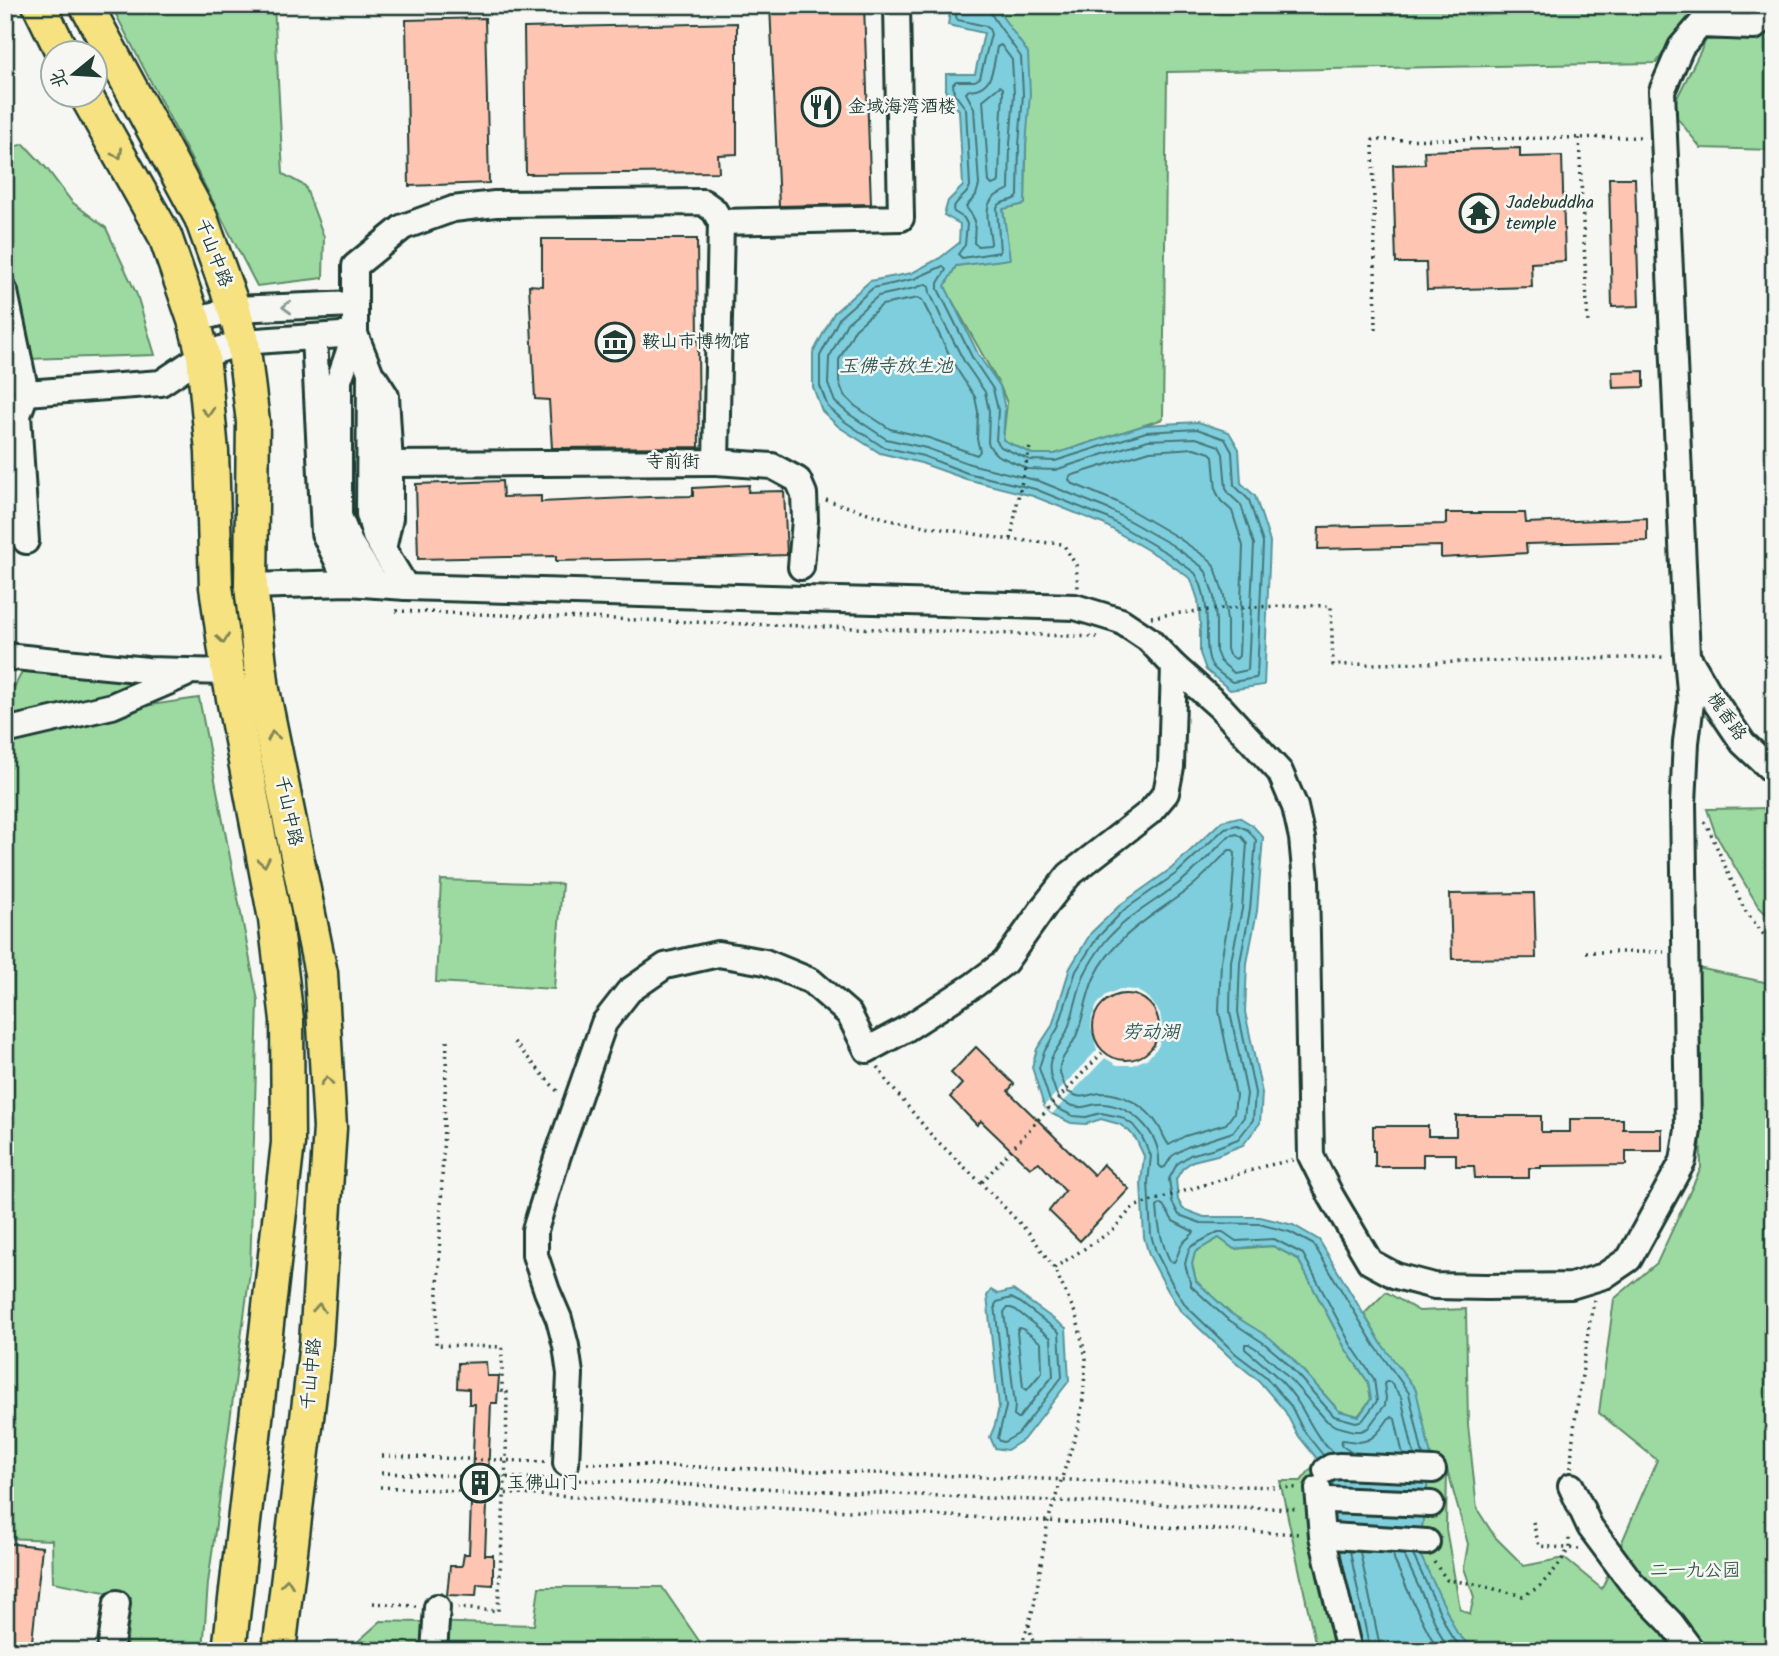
<svg xmlns="http://www.w3.org/2000/svg" width="1779" height="1656" font-family="Kalam,'LXGW WenKai TC',sans-serif">
  <rect width="100%" height="100%" fill="#f6f6f2"/>
  <filter id="ink" filterUnits="userSpaceOnUse"><feTurbulence type="fractalNoise" baseFrequency=".0143" numOctaves="2"/><feDisplacementMap in="SourceGraphic" scale="14" xChannelSelector="R" yChannelSelector="G"/><feConvolveMatrix kernelMatrix="1 2 1 2 8 2 1 2 1" color-interpolation-filters="sRGB"/></filter>
  <g filter="url(#ink)">
    <g fill="#9ddaa1" stroke="#5e8c6a" stroke-width="2" fill-rule="evenodd">
      <path d="M111,5H274L283,174L305,186L324,237L323,278L257,286Z"/>
      <path d="M993,5H1682L1690,16L1656,63L1167,72L1163,419L1055,454H1032L1003,440L1007,403L1000,386L944,286L956,266L1009,259L1003,209L1025,204L1028,53Z"/>
      <path d="M1774,24V150L1701,148L1671,110L1706,40L1752,39Z"/>
      <path d="M24,144L47,169L72,202L106,228L137,295L155,355L27,359L8,262L13,235L5,204V149Z"/>
      <path d="M26,664L115,668L151,705L199,698L258,1001L250,1272L208,1583L203,1651H126L131,1597L53,1582L52,1540L5,1538V685L15,686Z"/>
      <path d="M1774,808V922L1758,906L1716,835L1707,809Z"/>
      <path d="M441,880L562,884L554,989L436,982Z"/>
      <path d="M1698,968L1774,984V1651H1317L1280,1481H1301L1318,1460L1424,1426L1381,1343L1364,1314L1386,1292L1419,1311L1466,1309L1468,1425L1477,1509L1495,1537L1524,1566L1564,1558L1602,1589L1657,1460L1599,1413L1614,1299L1657,1263L1701,1168ZM1447,1469L1468,1544L1464,1568L1474,1597L1470,1614L1460,1609L1446,1529Z"/>
      <path d="M1219,1238L1234,1249L1273,1246L1298,1259L1345,1348L1368,1382L1371,1399L1358,1416L1339,1411L1289,1355L1269,1338L1230,1313L1196,1281L1192,1264L1195,1252Z"/>
      <path d="M539,1587H662L706,1651H347L381,1621L534,1625Z"/>
    </g>
    <g fill="#7fcedd" stroke="#599499" stroke-width="2" fill-rule="evenodd">
      <path d="M951,5H994L1028,53L1030,94L1026,145L1025,204L1003,209L1010,259L956,266L945,286L979,356L1000,386L1005,409L1003,440L1032,454H1055L1145,425L1198,422L1229,432L1239,449L1241,483L1255,496L1270,542L1264,685L1230,690L1206,670L1200,653V622L1198,600L1191,579L1163,559L1103,524L1033,496L966,479L921,463L880,453L839,427L822,411L813,387V353L834,313L870,281L912,273L940,258L959,243L960,224L944,215L948,201L963,186L959,110L946,96V74H975L984,33L948,25Z"/>
      <path d="M1239,817L1252,825L1263,837L1257,911L1247,963L1245,1012L1262,1093L1260,1123L1243,1145L1217,1155L1193,1161L1183,1168L1176,1179L1178,1200L1183,1209L1204,1217H1260L1293,1225L1319,1240L1381,1343L1416,1390L1431,1456L1419,1552L1457,1633L1475,1651H1355L1334,1556L1333,1472L1318,1460L1297,1434L1285,1411L1259,1381L1232,1359L1180,1310L1167,1289L1149,1255L1144,1237L1141,1183L1144,1156L1136,1139L1129,1131L1119,1124L1101,1119L1086,1124L1071,1123L1052,1114L1044,1106L1032,1067L1037,1049L1052,1026L1070,968L1091,933L1120,905L1172,868L1222,821ZM1219,1238L1234,1249L1249,1247L1273,1246L1298,1259L1345,1348L1368,1382L1371,1399L1359,1416L1339,1411L1289,1355L1270,1338L1230,1313L1196,1281L1192,1264L1195,1252Z"/>
      <path d="M991,1290L998,1294L1013,1290L1066,1328L1069,1381L1023,1440L1007,1450L995,1448L990,1437L995,1425L999,1407L987,1296Z"/>
    </g>
    <path fill="#f6f6f2" d="M1120,989L1136,990L1149,998L1160,1013L1163,1032L1158,1047L1148,1058L1133,1065H1117L1105,1058L1052,1114L1044,1106L1097,1050L1091,1027L1092,1017L1097,1005L1106,995Z"/>
    <g fill="none" stroke-linecap="round" stroke-linejoin="round">
      <g stroke="#457778" stroke-width="2">
        <path d="M958,5L956,17L958,20L986,26L989,29L991,34L980,78L975,81H956L953,84L954,93L966,109L970,186C968,196 956,199 953,209L954,212L964,218L967,224L965,245L958,254L962,258L1000,252L997,207C1002,199 1013,203 1018,196L1019,145L1023,94L1021,57L995,20L989,10V5"/>
        <path d="M1001,45L1012,60L1014,94L1010,144L1009,189C1005,192 999,193 994,197C982,207 990,229 991,243L989,245L978,246L974,243L975,221L972,215L966,207L976,195L979,185L974,108L966,93L969,90C994,89 993,67 997,47Z"/>
        <path d="M1000,86L1003,88V93L1000,144L999,181L998,183L992,185L989,182L983,100Z"/>
        <path d="M943,266L946,270L938,283V289L973,359L993,389L998,410L996,440L1001,447L1030,460L1055,461L1146,432L1197,429L1225,439L1232,452L1234,485L1249,500L1263,543L1257,676L1256,678L1232,682C1225,677 1215,671 1211,664C1206,654 1207,642 1207,632C1207,612 1206,590 1195,573L1167,553L1107,518L1035,489L967,473L923,456L883,447L844,421L828,407L820,386V356L840,317L873,288L914,279Z"/>
        <path d="M926,284L929,286L930,293L942,319L965,363L985,392L989,411L988,443L992,450L997,455L1028,469L1055,470L1148,440L1196,438L1219,446L1223,454L1226,488L1229,494L1241,505L1254,544L1248,670L1234,673L1220,661L1216,651V622L1214,597L1206,572L1201,566L1172,545L1110,510L1039,481L970,464L926,448L886,439L849,414L835,402L828,384L829,358L847,323L878,296L915,288Z"/>
        <path d="M918,298L922,300L956,368L975,397L978,412L977,439L980,451L977,455L929,438L890,429L855,406L844,395L839,382V360L855,329L882,305Z"/>
        <path d="M1194,448L1210,453L1213,456L1216,491L1221,501L1232,511L1243,546L1239,656L1236,659L1229,655L1227,649V621L1224,596L1216,570L1210,560L1177,537L1117,502L1071,483L1069,480L1070,476L1150,451Z"/>
        <path d="M1237,834L1242,837L1247,843L1242,909L1231,961L1230,1012L1247,1094L1244,1117L1233,1132L1187,1147L1172,1156L1165,1167L1162,1168L1159,1165C1161,1134 1134,1107 1104,1104C1090,1102 1084,1112 1068,1104C1065,1102 1062,1102 1059,1098C1056,1095 1055,1089 1053,1084C1043,1056 1057,1054 1067,1031C1074,1013 1077,993 1084,975C1089,965 1097,952 1104,943C1125,916 1157,902 1183,880C1199,867 1214,851 1229,836Z"/>
        <path d="M1229,850H1233L1235,853L1231,907L1221,961L1219,1011L1236,1095L1234,1113L1226,1124L1185,1136L1169,1145C1164,1139 1162,1131 1158,1125C1146,1106 1123,1093 1101,1093C1085,1094 1085,1101 1068,1092C1050,1059 1065,1062 1077,1034C1084,1016 1086,996 1094,978C1114,936 1151,917 1186,891C1202,879 1215,864 1229,850Z"/>
        <path d="M1160,1204L1163,1205L1173,1221L1194,1232C1191,1237 1187,1238 1183,1243C1179,1248 1178,1257 1174,1262L1170,1261C1161,1243 1158,1227 1157,1207Z"/>
        <path d="M1218,1232H1223L1236,1241L1274,1239L1303,1254L1351,1345L1374,1379L1377,1401L1363,1420L1356,1422L1334,1416L1284,1360L1265,1344L1226,1318L1191,1286L1185,1264L1189,1249L1192,1246Z"/>
        <path d="M1011,1298L1021,1303L1059,1332L1062,1377L1018,1434L1004,1442L1000,1441L998,1438L1006,1407L995,1305L997,1302Z"/>
        <path d="M1007,1308H1011L1016,1310L1051,1338L1053,1376L1018,1419L1014,1416L1015,1405L1004,1312Z"/>
        <path d="M1019,1328L1023,1329L1041,1343L1042,1372L1027,1390L1023,1387L1017,1332Z"/>
        <path d="M1351,1452L1341,1445L1342,1440C1347,1440 1353,1442 1359,1442C1374,1441 1381,1429 1389,1418L1392,1417L1395,1419L1403,1455"/>
        <path d="M1334,1453C1316,1439 1310,1421 1299,1404C1286,1382 1264,1365 1245,1349V1344H1249C1280,1363 1302,1394 1327,1421L1335,1426L1354,1431H1361L1368,1428L1385,1405L1386,1398L1384,1384L1386,1382H1390L1401,1397L1414,1455"/>
        <path d="M1323,1455L1303,1430L1291,1406L1265,1376L1236,1354L1186,1306L1173,1285L1156,1252L1151,1235L1148,1183L1151,1156L1141,1135L1133,1125L1121,1117L1101,1113L1086,1117L1073,1116L1057,1108L1050,1101L1039,1068L1044,1052L1058,1028L1076,971L1097,938L1124,910L1177,873L1225,828L1237,825L1248,830L1256,840L1250,910L1240,962L1238,1012L1255,1093L1253,1120L1238,1139L1215,1148L1190,1155L1177,1164L1169,1179L1172,1202L1179,1215L1201,1223L1259,1224L1290,1232L1314,1245L1375,1346L1409,1393L1423,1456"/>
        <path d="M1350,1551L1370,1651"/>
        <path d="M1360,1552L1381,1651"/>
        <path d="M1393,1554L1395,1562L1414,1604L1438,1651"/>
        <path d="M1404,1555L1443,1640L1453,1651"/>
        <path d="M1413,1555L1451,1636L1465,1651"/>
      </g>
    </g>
    <g fill="#fec6b2" stroke="#1f3d34" stroke-width="2">
      <path d="M770,5H864L871,204L779,206Z"/>
      <path d="M485,18L489,183L409,186L406,20Z"/>
      <path d="M737,23V154L718,155L719,172L526,174L524,28Z"/>
      <path d="M1520,148V157L1562,156L1565,261L1531,263L1532,287L1427,290L1426,263H1396L1393,165L1425,164L1424,151Z"/>
      <path d="M1609,178H1635L1639,306L1612,307Z"/>
      <path d="M542,239H697L699,447L552,448L549,400L535,399L529,285L542,286Z"/>
      <path d="M1644,371V387L1613,388L1612,372Z"/>
      <path d="M502,481L503,497L541,496V502L649,497L693,496V488L749,485L748,492L784,491L787,555L665,559L556,561V556L418,559L416,484Z"/>
      <path d="M1446,513H1525L1526,523L1647,518V541L1526,544L1527,553L1441,558V546L1318,549L1319,527L1446,524Z"/>
      <path d="M1534,893L1536,958L1452,959L1450,894Z"/>
      <circle cx="1126" cy="1027" r="33"/>
      <path d="M976,1047L1014,1084L1008,1091L1094,1175L1103,1164L1129,1189L1080,1241L1049,1211L1065,1191L1039,1162L1030,1168L981,1121L977,1125L950,1097L962,1084L951,1073Z"/>
      <path d="M1456,1116H1541V1132H1570V1119H1623V1129H1662V1151H1626V1165L1541,1166V1168H1529V1178H1475L1474,1166H1456V1154H1423V1167H1375V1151H1373V1126H1428V1136H1456Z"/>
      <path d="M486,1362L487,1376H499L497,1403H491L485,1555H493V1585L477,1584L476,1596L447,1595L450,1566H462L464,1554H469L475,1404H469V1389L457,1388L458,1363Z"/>
      <path d="M5,1543L42,1547L31,1651H5Z"/>
    </g>
    <g fill="none" stroke-linecap="round" stroke-linejoin="round">
      <defs>
        <g id="minor">
          <path d="M5,292L26,393L18,415L26,541"/>
          <path d="M194,320L234,309L355,304"/>
          <path d="M355,334L370,372L369,514L375,536L406,587"/>
          <path d="M314,337L324,533L348,583"/>
          <path d="M375,379L386,396L390,464V518L383,549"/>
          <path d="M26,393L161,383L203,355L243,342L355,334"/>
          <path d="M716,462L772,466L798,480L804,494L805,520L801,567"/>
          <path d="M390,464L716,462L721,222"/>
          <path d="M377,585L350,543L339,516V380L355,334V266L403,227L453,209L495,204L703,202L714,210L721,222L901,218L897,5"/>
          <path d="M251,586L348,583L406,587L1075,607L1121,621L1148,639L1174,666L1221,708L1280,772L1295,807L1302,838L1306,881L1311,1156L1331,1196L1370,1262L1396,1276L1434,1286L1486,1287L1571,1286L1604,1276L1629,1259L1683,1161L1688,1130L1683,804L1686,742L1691,703L1687,656L1662,91L1681,47L1700,25L1754,27L1774,9"/>
          <path d="M5,656L147,670L228,672"/>
          <path d="M1691,662L1708,691L1743,743L1774,772"/>
          <path d="M5,731L112,706L184,675"/>
          <path d="M566,1463L570,1374L566,1346L559,1319L547,1291L535,1255V1230L558,1155L604,1023L629,991L665,966L718,954L765,962L811,981L849,1014L867,1050L906,1029L974,985L1005,962L1046,904L1069,875L1150,812L1166,793L1171,767L1174,666"/>
          <path d="M1326,1470L1331,1467L1340,1466L1433,1470"/>
          <path d="M1571,1486L1590,1527L1631,1582L1671,1623L1692,1651"/>
          <path d="M1318,1489L1322,1536L1349,1651"/>
          <path d="M1328,1500L1431,1504"/>
          <path d="M1331,1536L1427,1542"/>
          <path d="M110,1651L117,1603"/>
          <path d="M434,1651L437,1607"/>
        </g>
        <g id="major">
          <path d="M39,5L62,52"/>
          <path d="M86,5L201,218L234,309L243,342L253,422L251,586L263,690L321,973L330,1128L316,1343L279,1651"/>
          <path d="M85,94L165,236L194,320L203,355L212,452L216,587L228,672L275,919L287,1020L288,1143L229,1651"/>
        </g>
      </defs>
      <use href="#minor" stroke="#1f3d34" stroke-width="30"/>
      <use href="#major" stroke="#1f3d34" stroke-width="37"/>
      <g stroke="#1f3d34" stroke-width="3.5" stroke-dasharray="2 5" stroke-linecap="butt">
        <path d="M1579,138L1588,326"/>
        <path d="M1376,330L1373,140L1645,137"/>
        <path d="M826,500L894,521L1005,539L1063,544L1076,565L1078,588"/>
        <path d="M1011,539L1018,498L1030,447"/>
        <path d="M396,611L1097,637"/>
        <path d="M1151,617C1210,608 1271,605 1331,606L1333,665L1667,657"/>
        <path d="M1704,822L1707,825L1744,909L1774,948"/>
        <path d="M1586,952H1664"/>
        <path d="M447,1041L436,1345L502,1347V1392H507L506,1461L498,1611L458,1608"/>
        <path d="M514,1042L559,1093"/>
        <path d="M878,1067L886,1080L933,1137L981,1183L1031,1235L1054,1268L1076,1315L1086,1358L1083,1399L1079,1425L1048,1521L1034,1606L1022,1644L1017,1651"/>
        <path d="M982,1182L1048,1109L1102,1053"/>
        <path d="M1054,1268L1112,1231L1133,1207L1265,1166L1293,1160"/>
        <path d="M382,1456L548,1462"/>
        <path d="M587,1463L1300,1488"/>
        <path d="M1571,1468C1572,1435 1577,1406 1582,1375C1586,1349 1588,1324 1595,1299"/>
        <path d="M381,1473L554,1479"/>
        <path d="M579,1480L1055,1501L1299,1509"/>
        <path d="M380,1487L1301,1534"/>
        <path d="M1533,1522L1539,1546L1579,1549"/>
        <path d="M1434,1562L1447,1580L1475,1584L1523,1596L1539,1587L1558,1566L1569,1548V1535"/>
        <path d="M373,1603L416,1606"/>
        <path d="M1029,1625L1035,1651"/>
      </g>
      <use href="#minor" stroke="#f6f6f2" stroke-width="24"/>
      <use href="#major" stroke="#f6e281" stroke-width="32"/>
    </g>
    <defs><path id="oneway-chevron" d="M-2-3.5L2.5 0L-2 3.5" fill="none" stroke-width="1.6" stroke-linecap="round" stroke-linejoin="round" transform="scale(1.75)"/></defs>
    <g stroke="#808757">
      <use href="#oneway-chevron" transform="translate(118 154) rotate(61)"/>
      <use href="#oneway-chevron" transform="translate(208 412) rotate(85)"/>
      <use href="#oneway-chevron" transform="translate(223 639) rotate(82)"/>
      <use href="#oneway-chevron" transform="translate(273 736) rotate(-102)"/>
      <use href="#oneway-chevron" transform="translate(264 862) rotate(79)"/>
      <use href="#oneway-chevron" transform="translate(327 1081) rotate(-93)"/>
      <use href="#oneway-chevron" transform="translate(319 1308) rotate(-86)"/>
      <use href="#oneway-chevron" transform="translate(287 1583) rotate(-83)"/>
    </g>
    <use stroke="#8a9a93" href="#oneway-chevron" transform="translate(287 307) rotate(178)"/>
  </g>
  <defs>
    <symbol id="restaurant-ring" viewBox="-11 -11 22 22"><circle r="9.5" fill="#f6f6f2" stroke="#1f3d34" stroke-width="1.5"/><path d="M-5-6h1v4h1v-4h1v4h1v-4h1v5L-1.5 .5V6h-2V.5L-5-1ZM5-6V6H3V1.5H1.5Q1.5-4 5-6Z" fill="#1f3d34"/></symbol>
    <symbol id="temple-ring" viewBox="-11 -11 22 22"><circle r="9.5" fill="#f6f6f2" stroke="#1f3d34" stroke-width="1.5"/><path d="M0-6L5-2H3V0L6.5 2.5H4V6H1.5V3h-3V6H-4V2.5H-6.5L-3 0V-2H-5Z" fill="#1f3d34"/></symbol>
    <symbol id="museum-ring" viewBox="-11 -11 22 22"><circle r="9.5" fill="#f6f6f2" stroke="#1f3d34" stroke-width="1.5"/><path d="M0-6L6-3V-2H-6V-3ZM-5-1h2V3h-2ZM-1-1h2V3h-2ZM3-1h2V3H3ZM-6 4H6V6H-6Z" fill="#1f3d34"/></symbol>
    <symbol id="building-ring" viewBox="-11 -11 22 22"><circle r="9.5" fill="#f6f6f2" stroke="#1f3d34" stroke-width="1.5"/><path d="M-4-6H4V6H1V3H-1V6H-4ZM-2.5-4.3h1.7v1.8h-1.7ZM.8-4.3h1.7v1.8H.8ZM-2.5-1h1.7V.8h-1.7ZM.8-1h1.7V.8H.8Z" fill="#1f3d34"/></symbol>
  </defs>
  <g fill-rule="evenodd">
    <use href="#restaurant-ring" x="799" y="85" width="44" height="44"/>
    <use href="#temple-ring" x="1457" y="191" width="44" height="44"/>
    <use href="#museum-ring" x="593" y="320" width="44" height="44"/>
    <use href="#building-ring" x="458" y="1461" width="44" height="44"/>
  </g>
  <g text-anchor="middle" dominant-baseline="central" stroke-width="5" stroke-linejoin="round" paint-order="stroke">
    <g font-size="18" fill="#1f3d34" stroke="#f6f6f2" text-anchor="start">
      <text x="848" y="107">金域海湾酒楼</text>
      <text x="1506" y="203">Jadebuddha<tspan x="1506" dy="21">temple</tspan></text>
      <text x="642" y="342">鞍山市博物馆</text>
      <text x="507" y="1483">玉佛山门</text>
    </g>
    <g font-size="18" fill="#1f3d34" stroke="#f6f6f2">
      <text transform="translate(213 253) rotate(69)">千山中路</text>
      <text x="673" y="462">寺前街</text>
      <text transform="translate(1726 717) rotate(55)">槐香路</text>
      <text transform="translate(288 811) rotate(78)">千山中路</text>
      <text transform="translate(312 1374) rotate(-84)">千山中路</text>
    </g>
    <g font-size="18" fill="#385c4a" stroke="#f6f6f2">
      <text x="1695" y="1571">二一九公园</text>
    </g>
    <g font-size="19" font-style="italic" fill="#325a56" stroke="#f6f6f2">
      <text x="896" y="367">玉佛寺放生池</text>
      <text x="1151" y="1033">劳动湖</text>
    </g>
  </g>
  <rect width="1779" height="1656" fill="none" stroke="#f6f6f2" stroke-width="28"/>
  <rect x="14" y="14" width="1751" height="1628" fill="none" stroke="#1f3d34" stroke-width="2.5" filter="url(#ink)"/>
  <g transform="translate(74 74) rotate(252)"><circle r="33" fill="#f6f6f2" stroke="#a0aca6" stroke-width="2"/>
  <path d="M0-5L12 26L0 18L-12 26Z" fill="#1f3d34"/>
  <text y="-10" font-size="19" font-weight="bold" text-anchor="middle" fill="#1f3d34">北</text>
  </g>
</svg>
